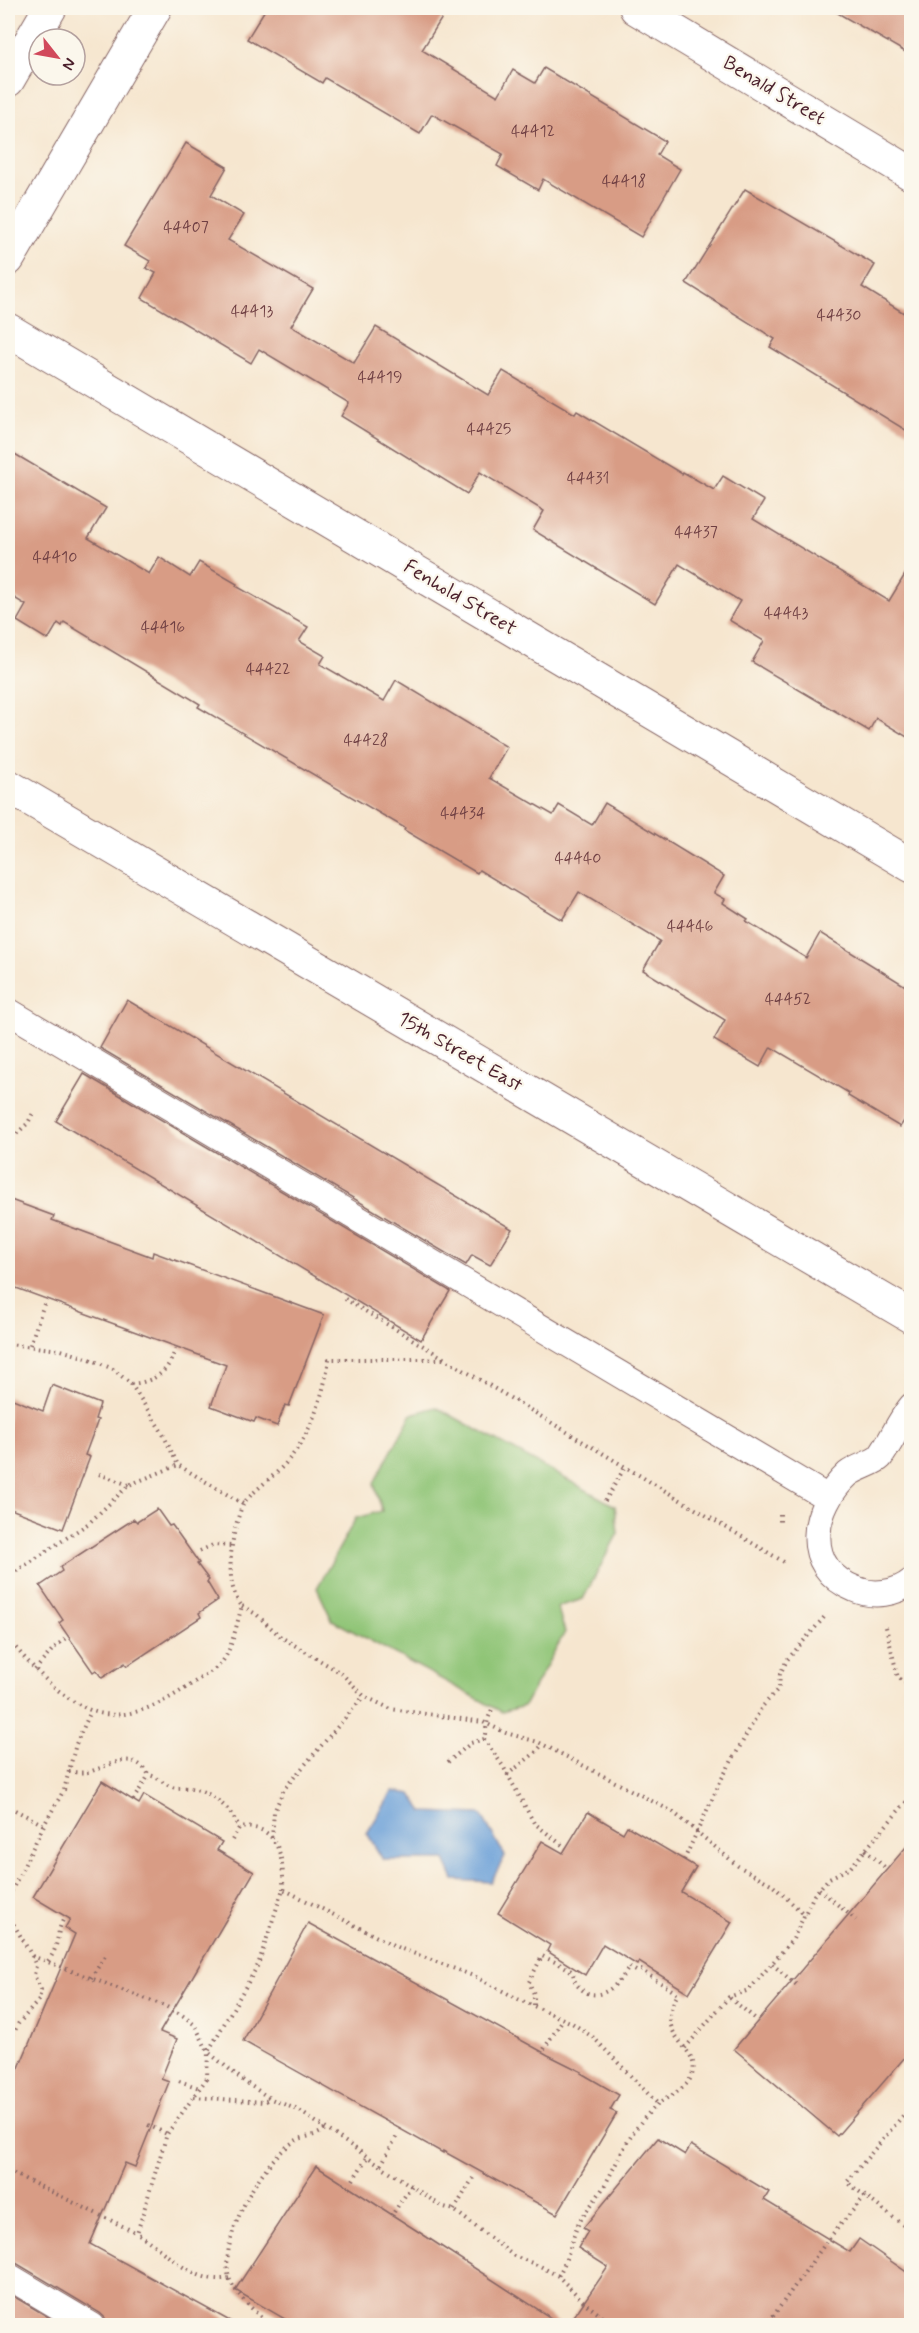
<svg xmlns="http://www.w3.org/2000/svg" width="919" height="2333" font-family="Mynerve,sans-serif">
  <rect width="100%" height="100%" fill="#fbf7ec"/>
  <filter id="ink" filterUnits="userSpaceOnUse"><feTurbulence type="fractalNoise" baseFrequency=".0167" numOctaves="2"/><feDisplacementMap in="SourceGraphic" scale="12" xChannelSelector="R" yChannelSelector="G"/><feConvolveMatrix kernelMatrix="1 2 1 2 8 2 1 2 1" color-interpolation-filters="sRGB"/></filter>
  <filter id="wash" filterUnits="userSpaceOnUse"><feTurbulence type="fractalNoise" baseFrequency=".008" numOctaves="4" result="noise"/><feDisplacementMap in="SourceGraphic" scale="24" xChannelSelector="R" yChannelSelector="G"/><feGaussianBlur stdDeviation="1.35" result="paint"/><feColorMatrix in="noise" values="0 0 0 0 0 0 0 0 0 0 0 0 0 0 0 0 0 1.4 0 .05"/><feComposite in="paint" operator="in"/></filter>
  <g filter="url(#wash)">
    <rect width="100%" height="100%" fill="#f6e6cf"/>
    <path fill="#90c577" stroke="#6d7251" stroke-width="1.5" d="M436,1407L615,1506L618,1533L583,1599L557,1607L565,1632L524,1706L502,1712L332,1620L317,1588L356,1518L382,1511L374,1483L412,1414Z"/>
    <path fill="#6ca0d8" stroke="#5b6082" stroke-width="1.5" d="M393,1791L412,1794L423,1812L481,1814L505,1856L491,1882L454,1880L445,1860H383L367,1833Z"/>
    <g id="blocks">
      <g fill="#d89c85">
        <path d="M266,8H448L422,50L498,96L513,70L535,83L544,68L665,141L657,155L680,169L641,237L543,179L538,190L497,166L503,154L432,114L420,134L325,78L322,83L247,39Z"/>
        <path d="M829,8H912V56Z"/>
        <path d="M186,143L227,167L211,195L244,215L228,240L313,289L291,326L354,363L376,327L488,395L503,371L575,414L577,411L682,474L683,472L714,490L723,476L764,501L753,519L889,601L912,563V740L876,718L869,731L752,662L764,641L729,620L740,601L679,564L655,604L533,530L544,511L480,472L467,494L341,416L349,403L259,349L251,363L142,298L156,273L146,268L150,261L124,246Z"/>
        <path d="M745,189L875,265L862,287L912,318V434L770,347L775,339L686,283Z"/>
        <path d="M8,450L106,508L88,538L149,574L159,557L190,577L199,562L237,584L236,586L308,627L299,641L325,656L320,664L384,701L396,680L507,747L489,778L553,815L559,805L592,825L605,803L724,876L714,893L725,899L723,903L748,919L746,921L806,958L820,933L912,990V1109L900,1127L848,1096L849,1093L771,1047L760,1067L714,1040L725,1020L643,970L660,941L579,892L562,920L479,870L477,873L404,830L405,828L198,707L200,704L64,622L62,626L58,623L48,640L17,621L26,605L8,594Z"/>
        <path d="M127,1000L512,1229L490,1265L472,1255L466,1265L100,1048Z"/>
        <path d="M84,1074L450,1291L421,1340L56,1121Z"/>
        <path d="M8,1199L54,1216L52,1220L152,1257L153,1252L324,1315L289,1406L285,1405L277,1426L256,1418L254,1422L211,1406L226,1365L8,1285Z"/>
        <path d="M52,1385L100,1404L95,1419L98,1420L85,1455L90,1457L63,1529L8,1508V1397L43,1411Z"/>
        <path d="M157,1509L169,1526L172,1525L199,1563L197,1564L209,1580L207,1582L218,1600L199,1613L201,1617L127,1666L125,1663L102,1678L96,1670L93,1672L59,1623L63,1620L40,1586L62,1571L60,1567L134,1519L137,1522Z"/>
        <path d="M102,1781L139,1804L144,1795L222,1842L217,1850L254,1872L160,2032L177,2039L161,2079L169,2082L135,2167L125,2163L90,2244L237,2325H107L105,2318L100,2313L16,2263L8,2261V2094L75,1934L65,1928L70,1919L33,1897Z"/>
        <path d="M588,1812L623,1833L627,1826L696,1867L681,1892L732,1922L689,1993L639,1962L637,1965L603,1944L585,1975L547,1951L550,1945L498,1913L542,1841L563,1853Z"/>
        <path d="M912,1840V2049L837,2136L734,2049Z"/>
        <path d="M308,1923L548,2055L582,2072L581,2073L619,2095L610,2110L617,2113L557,2214L443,2151V2153L243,2041Z"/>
        <path d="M658,2138L685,2155L691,2145L769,2192L764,2200L850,2252L859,2239L912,2276V2325H568L608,2267L578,2248L588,2231L583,2228Z"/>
        <path d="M316,2166L422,2234L562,2325H295L235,2290Z"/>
        <path d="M8,2293L62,2325H8Z"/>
      </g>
    </g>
  </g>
  <g filter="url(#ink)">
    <use href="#blocks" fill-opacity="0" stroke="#866564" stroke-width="1.5"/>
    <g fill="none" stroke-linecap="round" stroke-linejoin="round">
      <defs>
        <g id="lane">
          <path d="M8,1011L828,1498"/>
          <path d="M912,1406C899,1421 892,1441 880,1457C874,1463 857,1467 848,1474C811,1508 801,1567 855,1589C873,1597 896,1594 912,1581"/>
          <path d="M8,2276L92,2326"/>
        </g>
        <g id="street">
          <path d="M636,8L912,174"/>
          <path d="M8,259L155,8"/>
          <path d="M8,330L912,866"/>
        </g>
        <path id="secondary" d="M8,786L912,1317"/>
        <path id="primary" d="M8,80L50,8"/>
      </defs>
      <use href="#lane" stroke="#866564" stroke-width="28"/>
      <use href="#street" stroke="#866564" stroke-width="35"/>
      <use href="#secondary" stroke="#866564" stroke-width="35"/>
      <use href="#primary" stroke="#866564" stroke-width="35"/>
      <g stroke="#866564" stroke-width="4" stroke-dasharray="1.5 4.5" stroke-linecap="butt">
        <path d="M8,1142L28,1123L33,1113"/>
        <path d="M345,1299L784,1562"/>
        <path d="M8,1344L61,1350L90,1359L113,1369L131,1384L162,1432L178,1465L243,1504C255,1489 271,1479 284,1465C311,1436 323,1398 329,1359H445"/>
        <path d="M30,1345L45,1301"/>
        <path d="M131,1384C153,1382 169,1373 175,1349"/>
        <path d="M99,1474L129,1485"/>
        <path d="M605,1501L625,1467"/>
        <path d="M780,1514V1526"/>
        <path d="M200,1551L213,1545L232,1546"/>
        <path d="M8,1580L18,1570L89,1523L129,1485L178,1465"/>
        <path d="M242,1606L256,1614L281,1637L341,1673L364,1696L391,1709L483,1722L506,1733L538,1742L673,1812L738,1866L771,1884L805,1915"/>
        <path d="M886,1627L898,1678L912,1687"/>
        <path d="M8,1639C31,1665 57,1696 90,1710C127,1725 167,1701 196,1681C205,1675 215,1670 222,1662C232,1650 237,1622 242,1606C222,1584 232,1530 243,1504"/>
        <path d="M35,1670L53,1649L68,1636"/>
        <path d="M484,1739L503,1766L534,1823L566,1848"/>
        <path d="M448,1762L471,1743L484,1739L488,1719L493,1707"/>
        <path d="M69,1772C75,1772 82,1773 88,1772C111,1766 132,1748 149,1775C158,1777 162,1783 170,1786C175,1789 183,1787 189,1788C210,1790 231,1808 239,1828"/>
        <path d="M507,1775L535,1753L543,1744"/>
        <path d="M133,1800L149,1775"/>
        <path d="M15,1810L44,1825"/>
        <path d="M272,1838L274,1812L284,1789L364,1696"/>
        <path d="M232,1840L239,1828C279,1822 284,1859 283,1889"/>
        <path d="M865,1850L887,1869"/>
        <path d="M684,1860L721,1780L762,1707L779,1688L780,1674L787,1660L827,1614"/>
        <path d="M819,1889L856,1920"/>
        <path d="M32,1956L165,2006L182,2015L195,2025L208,2052L245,2082L271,2099L298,2110L441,2206L454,2210L514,2256L540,2266L558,2276L585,2303L614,2326"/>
        <path d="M48,1961C60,1946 55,1936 63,1920"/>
        <path d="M772,1964L799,1987"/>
        <path d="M91,1978L107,1953"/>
        <path d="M730,1998L757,2020"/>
        <path d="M534,2005V1994L529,1982L542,1956C548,1959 568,1967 572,1972C574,1975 574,1981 577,1985C596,2007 618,1986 629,1967L636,1971L641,1970L678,1994C650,2040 706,2047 691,2077C686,2089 670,2095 660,2103C648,2112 637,2126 630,2138C619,2155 612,2174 601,2191C594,2202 584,2213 578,2225C570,2243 569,2258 558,2276"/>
        <path d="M8,2046L18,2024L39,2000L41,1990L34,1975L36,1966L32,1956L9,1916L10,1894L44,1825L64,1790L76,1744L91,1711"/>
        <path d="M685,2048L729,1997L749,1990L793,1939L814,1895L829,1878L850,1868L912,1795"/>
        <path d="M544,2049L563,2019"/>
        <path d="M179,2081L199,2088"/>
        <path d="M194,2097L263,2102L271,2099"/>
        <path d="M148,2125L167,2134"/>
        <path d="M381,2165L397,2136"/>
        <path d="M8,2171L137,2233"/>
        <path d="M353,2180L368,2156"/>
        <path d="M865,2196L847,2182L912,2105"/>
        <path d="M454,2210L473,2178"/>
        <path d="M394,2212L412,2185"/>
        <path d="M229,2278C193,2286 165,2250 137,2233L167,2134L207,2078L208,2052L258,1965L283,1889L397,1947L476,1977L518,1999L572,2023L594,2038L658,2104"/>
        <path d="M269,2326C257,2312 237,2297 230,2280C217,2246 254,2177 279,2154C284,2149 291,2143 297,2140C308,2135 317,2137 326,2128"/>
        <path d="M766,2326L830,2237L865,2196L912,2232"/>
      </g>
      <use href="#lane" stroke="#fff" stroke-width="26"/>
      <use href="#street" stroke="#fff" stroke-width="33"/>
      <use href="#secondary" stroke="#fff" stroke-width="33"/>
      <use href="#primary" stroke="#fff" stroke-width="33"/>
    </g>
  </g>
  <g text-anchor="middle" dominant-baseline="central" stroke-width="4.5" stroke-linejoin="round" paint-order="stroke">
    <g font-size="16" fill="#6e3e42">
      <text x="533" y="131">44412</text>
      <text x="624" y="181">44418</text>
      <text x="186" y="227">44407</text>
      <text x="252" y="311">44413</text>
      <text x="839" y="315">44430</text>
      <text x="380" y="377">44419</text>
      <text x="489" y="429">44425</text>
      <text x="588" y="478">44431</text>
      <text x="696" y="532">44437</text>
      <text x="55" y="557">44410</text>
      <text x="786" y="613">44443</text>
      <text x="163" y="627">44416</text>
      <text x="268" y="669">44422</text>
      <text x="366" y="740">44428</text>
      <text x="463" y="813">44434</text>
      <text x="578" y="858">44440</text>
      <text x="690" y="926">44446</text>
      <text x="788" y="999">44452</text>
    </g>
    <g font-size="20" fill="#4a1f2b" stroke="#fbf7ec">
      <text transform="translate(774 91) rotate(31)">Benald Street</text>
      <text transform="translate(460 598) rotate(31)">Fenhold Street</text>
      <text transform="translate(460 1052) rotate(30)">15th Street East</text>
    </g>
  </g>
  <rect width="919" height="2333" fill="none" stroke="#fbf7ec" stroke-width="30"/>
  <g transform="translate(57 57) rotate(121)"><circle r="28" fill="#fbf7ec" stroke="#b4a19f" stroke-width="1.5"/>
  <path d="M0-4.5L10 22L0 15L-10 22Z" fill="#d1495b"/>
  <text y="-9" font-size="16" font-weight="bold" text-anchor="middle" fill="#4a1f2b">N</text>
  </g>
</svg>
